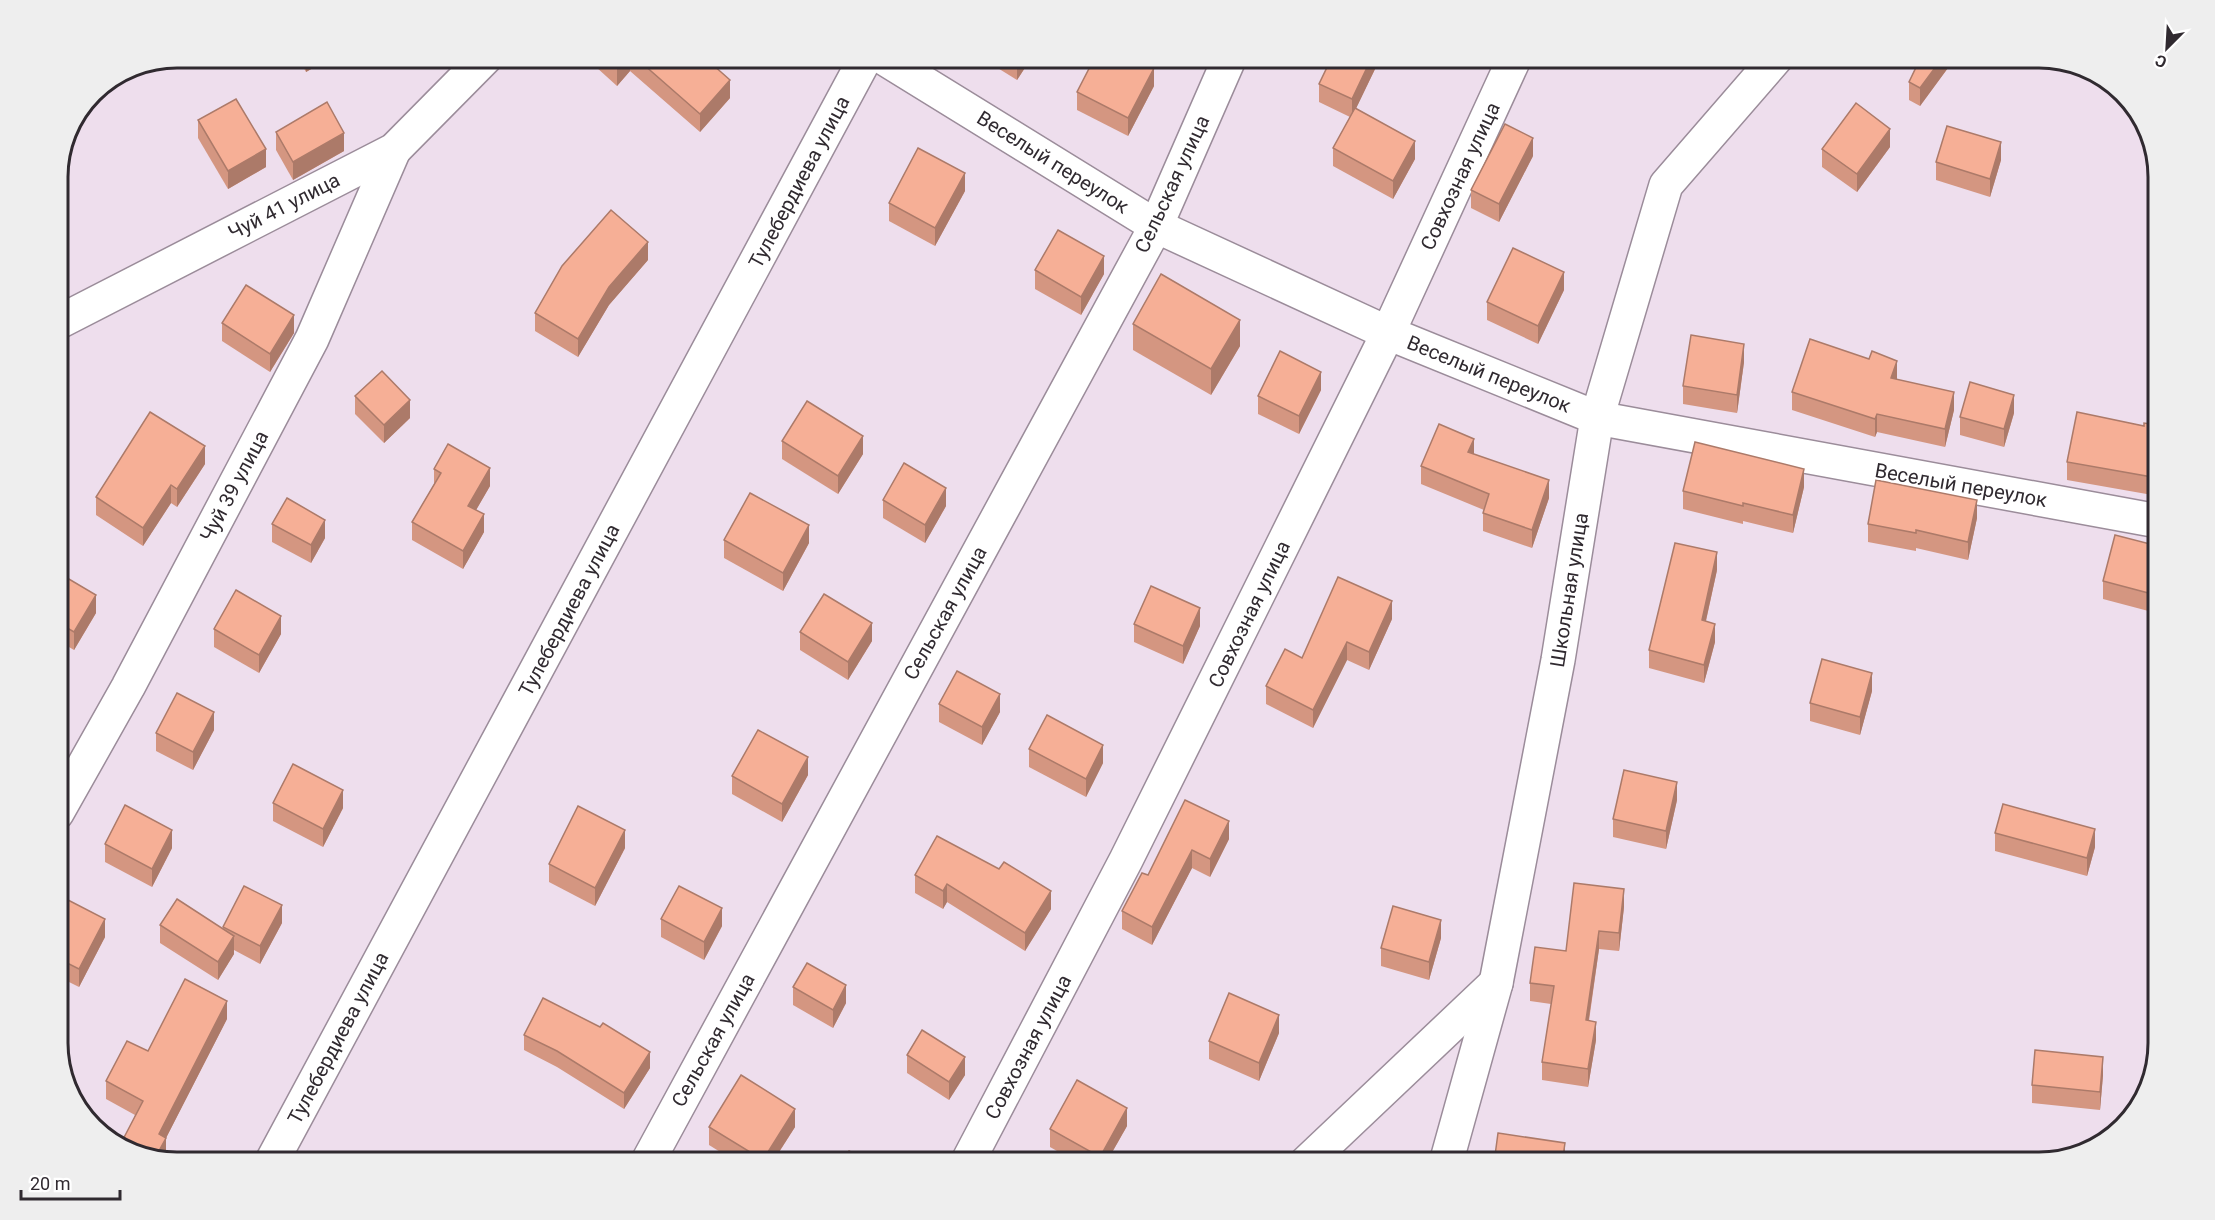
<svg xmlns="http://www.w3.org/2000/svg" width="2215" height="1220" font-family="Roboto,sans-serif">
  <rect width="100%" height="100%" fill="#eedeed"/>
  <g fill="none" stroke-linecap="round" stroke-linejoin="round">
    <defs>
      <g id="street">
        <path d="M882,57L1156,226L1388,333L1597,418L2158,521"/>
        <path d="M57,323L394,150L486,57"/>
        <path d="M57,813L128,687L312,339L394,150"/>
        <path d="M271,1163L866,57"/>
        <path d="M647,1163L1156,226L1230,57"/>
        <path d="M967,1163L1126,860L1388,333L1515,57"/>
        <path d="M1306,1163L1496,983"/>
        <path d="M1446,1163L1496,983L1558,660L1597,418L1666,185L1777,57"/>
      </g>
    </defs>
    <use href="#street" stroke="#9b8c9a" stroke-width="36"/>
    <use href="#street" stroke="#fff" stroke-width="33"/>
  </g>
  <g fill="#d49681">
    <path d="M298,57H332L306,72Z"/>
    <path d="M585,57H704L730,98L700,132L630,71L617,86Z"/>
    <path d="M980,57H1032L1017,80Z"/>
    <path d="M1376,57V67L1356,108L1415,159L1393,199L1333,166V148L1350,117L1319,102V84Z"/>
    <path d="M1921,57H1956L1920,106L1909,100V82Z"/>
    <path d="M1154,86L1128,136L1077,110V92Z"/>
    <path d="M198,120L266,167L228,189L198,138Z"/>
    <path d="M276,132L344,151L293,180L276,150Z"/>
    <path d="M1890,147L1857,192L1822,167V149Z"/>
    <path d="M1533,156L1499,222L1471,208V190Z"/>
    <path d="M2001,160L1990,197L1936,180V162Z"/>
    <path d="M965,191L935,246L889,221V203Z"/>
    <path d="M648,260L609,305L578,357L535,331V313Z"/>
    <path d="M1035,270L1104,274L1081,315L1035,289Z"/>
    <path d="M1564,290L1538,344L1487,320V302Z"/>
    <path d="M222,323L294,333L270,372L222,341Z"/>
    <path d="M1133,324L1240,346L1211,395L1133,350Z"/>
    <path d="M1744,362L1737,413L1683,404V386Z"/>
    <path d="M1897,379L1954,410L1945,447L1877,432L1875,437L1792,410V392Z"/>
    <path d="M1321,390L1299,434L1258,414V396Z"/>
    <path d="M355,396L410,418L384,443L355,414Z"/>
    <path d="M2014,413L2004,447L1960,435V417Z"/>
    <path d="M2158,425V496L2067,480V462L2144,426Z"/>
    <path d="M782,441L863,454L838,494L782,459Z"/>
    <path d="M1474,454L1549,498L1532,548L1483,531V513L1484,510L1421,484V466Z"/>
    <path d="M205,464L177,507L171,503L143,546L96,515V497Z"/>
    <path d="M434,469L490,486L476,510L484,532L463,569L412,540V522L434,484Z"/>
    <path d="M1804,487L1793,533L1743,521V524L1683,509V491Z"/>
    <path d="M883,500L946,506L925,543L883,518Z"/>
    <path d="M1977,518L1968,560L1916,548V551L1868,542V524Z"/>
    <path d="M272,524L325,538L311,563L272,542Z"/>
    <path d="M724,540L809,543L783,591L724,558Z"/>
    <path d="M2158,546V607L2156,613L2103,599V581Z"/>
    <path d="M1717,570L1706,621L1715,642L1704,683L1649,668V650Z"/>
    <path d="M57,572L96,613L74,650L57,640Z"/>
    <path d="M1392,619L1369,670L1347,660L1313,728L1266,704V686L1302,658Z"/>
    <path d="M1134,624L1200,626L1183,664L1134,642Z"/>
    <path d="M214,629L281,634L259,673L214,647Z"/>
    <path d="M800,632L872,641L848,680L800,650Z"/>
    <path d="M1872,691L1860,735L1810,721V703Z"/>
    <path d="M939,704L1000,712L982,745L939,722Z"/>
    <path d="M214,730L193,770L156,751V733Z"/>
    <path d="M1029,749L1103,763L1086,797L1029,767Z"/>
    <path d="M808,775L782,822L732,794V776Z"/>
    <path d="M1677,800L1666,849L1613,837V819Z"/>
    <path d="M273,803L343,808L323,847L273,821Z"/>
    <path d="M1229,821V839L1210,877L1192,868L1152,945L1122,929V911L1148,875Z"/>
    <path d="M1995,833L2095,847L2087,876L1995,851Z"/>
    <path d="M105,844L172,848L152,887L105,862Z"/>
    <path d="M625,848L595,906L549,882V864Z"/>
    <path d="M915,875L1051,909L1025,951L947,902L943,909L915,893Z"/>
    <path d="M2158,883V929L2151,927V909Z"/>
    <path d="M1624,907L1619,951L1599,949L1589,1021L1596,1040L1588,1087L1542,1080V1062L1551,1004L1530,1001V983Z"/>
    <path d="M661,919L722,926L704,960L661,937Z"/>
    <path d="M57,921L105,937L79,987L57,976Z"/>
    <path d="M282,923L260,964L234,950V954L218,980L160,943V925L223,929V927Z"/>
    <path d="M1441,938L1429,980L1381,966V948Z"/>
    <path d="M793,987L846,1003L833,1028L793,1005Z"/>
    <path d="M227,1019L166,1138V1156L163,1160L123,1151L135,1115L106,1099V1081L148,1051Z"/>
    <path d="M1279,1033L1259,1081L1209,1059V1041Z"/>
    <path d="M524,1035L650,1068L624,1109L557,1067L524,1050Z"/>
    <path d="M907,1055L965,1075L949,1100L907,1073Z"/>
    <path d="M2103,1075L2100,1110L2032,1103V1085Z"/>
    <path d="M1127,1126L1106,1163H1078L1050,1147V1129Z"/>
    <path d="M709,1127H795L772,1163H738L709,1145Z"/>
  </g>
  <g fill="#ac7a69">
    <path d="M306,57H332L306,72Z"/>
    <path d="M627,57H630V71L617,86V68Z"/>
    <path d="M1020,57H1032L1017,80V62Z"/>
    <path d="M1372,57H1376V67L1352,117V99Z"/>
    <path d="M1943,57H1956L1920,106V88Z"/>
    <path d="M1154,68V86L1128,136V118Z"/>
    <path d="M730,80V98L700,132V114Z"/>
    <path d="M93,91V106L76,115L92,92Z"/>
    <path d="M1890,129V147L1857,192V174Z"/>
    <path d="M344,133V151L293,180V162Z"/>
    <path d="M1533,138V156L1499,222V204Z"/>
    <path d="M1415,141V159L1393,199V181Z"/>
    <path d="M2001,142V160L1990,197V179Z"/>
    <path d="M266,149V167L228,189V171Z"/>
    <path d="M965,173V191L935,246V228Z"/>
    <path d="M648,242V260L609,305L578,357V339L609,287Z"/>
    <path d="M1104,256V274L1081,315V297Z"/>
    <path d="M1564,272V290L1538,344V326Z"/>
    <path d="M294,315V333L270,372V354Z"/>
    <path d="M1240,320V346L1211,395V369Z"/>
    <path d="M1744,344V362L1737,413V395Z"/>
    <path d="M1897,361V379L1891,396V378Z"/>
    <path d="M1321,372V390L1299,434V416Z"/>
    <path d="M1954,392V410L1945,447V429Z"/>
    <path d="M2014,395V413L2004,447V429Z"/>
    <path d="M410,400V418L384,443V425Z"/>
    <path d="M1877,414V432L1875,437V419Z"/>
    <path d="M863,436V454L838,494V476Z"/>
    <path d="M1474,439V457L1468,452Z"/>
    <path d="M205,446V464L177,507V489Z"/>
    <path d="M490,468V486L468,524V506Z"/>
    <path d="M1804,469V487L1793,533V515Z"/>
    <path d="M1549,480V498L1532,548V530Z"/>
    <path d="M171,485V503L143,546V528Z"/>
    <path d="M946,488V506L925,543V525Z"/>
    <path d="M1977,500V518L1968,560V542Z"/>
    <path d="M484,514V532L463,569V551Z"/>
    <path d="M325,520V538L311,563V545Z"/>
    <path d="M809,525V543L783,591V573Z"/>
    <path d="M1717,552V570L1702,638V620Z"/>
    <path d="M2158,589V607L2156,613V595Z"/>
    <path d="M96,595V613L74,650V632Z"/>
    <path d="M1392,601V619L1369,670V652Z"/>
    <path d="M1200,608V626L1183,664V646Z"/>
    <path d="M281,616V634L259,673V655Z"/>
    <path d="M872,623V641L848,680V662Z"/>
    <path d="M1715,624V642L1704,683V665Z"/>
    <path d="M1347,642V660L1313,728V710Z"/>
    <path d="M1872,673V691L1860,735V717Z"/>
    <path d="M1000,694V712L982,745V727Z"/>
    <path d="M214,712V730L193,770V752Z"/>
    <path d="M1103,745V763L1086,797V779Z"/>
    <path d="M808,757V775L782,822V804Z"/>
    <path d="M1677,782V800L1666,849V831Z"/>
    <path d="M343,790V808L323,847V829Z"/>
    <path d="M1229,821V839L1210,877V859Z"/>
    <path d="M2095,829V847L2087,876V858Z"/>
    <path d="M172,830V848L152,887V869Z"/>
    <path d="M625,830V848L595,906V888Z"/>
    <path d="M1192,850V868L1152,945V927Z"/>
    <path d="M947,884V902L943,909V891Z"/>
    <path d="M1624,889V907L1619,951V933Z"/>
    <path d="M1051,891V909L1025,951V933Z"/>
    <path d="M282,905V923L260,964V946Z"/>
    <path d="M722,908V926L704,960V942Z"/>
    <path d="M105,919V937L79,987V969Z"/>
    <path d="M1441,920V938L1429,980V962Z"/>
    <path d="M1599,931V949L1586,1038V1020Z"/>
    <path d="M234,936V954L218,980V962Z"/>
    <path d="M846,985V1003L833,1028V1010Z"/>
    <path d="M227,1001V1019L166,1138V1156L163,1160L155,1158L159,1134Z"/>
    <path d="M1279,1015V1033L1259,1081V1063Z"/>
    <path d="M1596,1022V1040L1588,1087V1069Z"/>
    <path d="M650,1052V1068L624,1109V1093Z"/>
    <path d="M965,1057V1075L949,1100V1082Z"/>
    <path d="M2103,1057V1075L2100,1110V1092Z"/>
    <path d="M1127,1108V1126L1106,1163H1100V1157Z"/>
    <path d="M795,1109V1127L772,1163H763V1160Z"/>
    <path d="M1565,1143V1163H1562Z"/>
  </g>
  <g fill="#f6af96" stroke="#ac7a69" stroke-width="1.5">
    <path d="M605,57H627L617,68Z"/>
    <path d="M635,57H704L730,80L700,114Z"/>
    <path d="M1009,57H1020L1017,62Z"/>
    <path d="M1095,57H1132L1154,68L1128,118L1077,92Z"/>
    <path d="M1332,57H1372L1352,99L1319,84Z"/>
    <path d="M1921,57H1943L1920,88L1909,82Z"/>
    <path d="M236,99L266,149L228,171L198,120Z"/>
    <path d="M327,102L344,133L293,162L276,132Z"/>
    <path d="M1856,103L1890,129L1857,174L1822,149Z"/>
    <path d="M1355,108L1415,141L1393,181L1333,148Z"/>
    <path d="M1505,124L1533,138L1499,204L1471,190Z"/>
    <path d="M1947,126L2001,142L1990,179L1936,162Z"/>
    <path d="M918,148L965,173L935,228L889,203Z"/>
    <path d="M611,210L648,242L609,287L578,339L535,313L562,266Z"/>
    <path d="M1058,230L1104,256L1081,297L1035,270Z"/>
    <path d="M1513,248L1564,272L1538,326L1487,302Z"/>
    <path d="M1161,274L1240,320L1211,369L1133,324Z"/>
    <path d="M246,285L294,315L270,354L222,323Z"/>
    <path d="M1691,335L1744,344L1737,395L1683,386Z"/>
    <path d="M1810,339L1869,359L1872,351L1897,361L1891,378L1954,392L1945,429L1877,414L1875,419L1792,392Z"/>
    <path d="M1280,351L1321,372L1299,416L1258,396Z"/>
    <path d="M382,371L410,400L384,425L355,396Z"/>
    <path d="M1970,382L2014,395L2004,429L1960,417Z"/>
    <path d="M807,401L863,436L838,476L782,441Z"/>
    <path d="M150,412L205,446L177,489L171,485L143,528L96,497Z"/>
    <path d="M2077,412L2144,426V423L2158,425V478L2067,462Z"/>
    <path d="M1439,424L1474,439L1468,452L1549,480L1532,530L1483,513L1489,494L1421,466Z"/>
    <path d="M1695,442L1804,469L1793,515L1743,503V506L1683,491Z"/>
    <path d="M448,444L490,468L468,506L484,514L463,551L412,522L441,473L434,469Z"/>
    <path d="M904,463L946,488L925,525L883,500Z"/>
    <path d="M1876,480L1977,500L1968,542L1916,530V533L1868,524Z"/>
    <path d="M750,493L809,525L783,573L724,540Z"/>
    <path d="M287,498L325,520L311,545L272,524Z"/>
    <path d="M2115,535L2158,546V589L2156,595L2103,581Z"/>
    <path d="M1675,543L1717,552L1702,620L1715,624L1704,665L1649,650Z"/>
    <path d="M57,572L96,595L74,632L57,622Z"/>
    <path d="M1338,577L1392,601L1369,652L1347,642L1313,710L1266,686L1285,649L1302,658Z"/>
    <path d="M1151,586L1200,608L1183,646L1134,624Z"/>
    <path d="M236,590L281,616L259,655L214,629Z"/>
    <path d="M824,594L872,623L848,662L800,632Z"/>
    <path d="M1822,659L1872,673L1860,717L1810,703Z"/>
    <path d="M957,671L1000,694L982,727L939,704Z"/>
    <path d="M177,693L214,712L193,752L156,733Z"/>
    <path d="M1047,715L1103,745L1086,779L1029,749Z"/>
    <path d="M758,730L808,757L782,804L732,776Z"/>
    <path d="M293,764L343,790L323,829L273,803Z"/>
    <path d="M1624,770L1677,782L1666,831L1613,819Z"/>
    <path d="M1185,800L1229,821L1210,859L1192,850L1152,927L1122,911L1142,873L1148,875Z"/>
    <path d="M2003,804L2095,829L2087,858L1995,833Z"/>
    <path d="M125,805L172,830L152,869L105,844Z"/>
    <path d="M578,806L625,830L595,888L549,864Z"/>
    <path d="M937,836L999,869L1004,862L1051,891L1025,933L947,884L943,891L915,875Z"/>
    <path d="M1574,883L1624,889L1619,933L1599,931L1586,1020L1596,1022L1588,1069L1542,1062L1554,986L1530,983L1535,947L1566,951Z"/>
    <path d="M2158,883V911L2151,909Z"/>
    <path d="M244,886L282,905L260,946L223,927Z"/>
    <path d="M679,886L722,908L704,942L661,919Z"/>
    <path d="M177,899L234,936L218,962L160,925Z"/>
    <path d="M68,900L105,919L79,969L57,958V921Z"/>
    <path d="M1393,906L1441,920L1429,962L1381,948Z"/>
    <path d="M807,963L846,985L833,1010L793,987Z"/>
    <path d="M185,979L227,1001L159,1134L166,1138L155,1158L123,1151L119,1147L143,1101L106,1081L127,1041L148,1051Z"/>
    <path d="M1229,993L1279,1015L1259,1063L1209,1041Z"/>
    <path d="M543,998L600,1027L603,1023L650,1052L624,1093L557,1051L524,1035Z"/>
    <path d="M922,1030L965,1057L949,1082L907,1055Z"/>
    <path d="M2035,1050L2103,1057L2100,1092L2032,1085Z"/>
    <path d="M741,1075L795,1109L763,1160L709,1127Z"/>
    <path d="M1077,1080L1127,1108L1100,1157L1050,1129Z"/>
    <path d="M2124,1117L2127,1118L2122,1124Z"/>
    <path d="M1498,1133L1565,1143L1562,1163H1494Z"/>
    <path d="M849,1151L871,1163H842Z"/>
  </g>
  <g text-anchor="middle" dominant-baseline="central" stroke-width="4.5" stroke-linejoin="round" paint-order="stroke">
    <g font-size="20" fill="#302a30" stroke="#fff">
      <text transform="translate(1053 162) rotate(32)">Веселый переулок</text>
      <text transform="translate(1460 176) rotate(-65)">Совхозная улица</text>
      <text transform="translate(799 182) rotate(-62)">Тулебердиева улица</text>
      <text transform="translate(1172 184) rotate(-65)">Сельская улица</text>
      <text transform="translate(284 206) rotate(-27)">Чуй 41 улица</text>
      <text transform="translate(1489 374) rotate(22)">Веселый переулок</text>
      <text transform="translate(1961 485) rotate(10)">Веселый переулок</text>
      <text transform="translate(234 486) rotate(-62)">Чуй 39 улица</text>
      <text transform="translate(1569 590) rotate(-81)">Школьная улица</text>
      <text transform="translate(569 610) rotate(-62)">Тулебердиева улица</text>
      <text transform="translate(945 613) rotate(-61)">Сельская улица</text>
      <text transform="translate(1249 614) rotate(-64)">Совхозная улица</text>
      <text transform="translate(338 1038) rotate(-62)">Тулебердиева улица</text>
      <text transform="translate(713 1040) rotate(-61)">Сельская улица</text>
      <text transform="translate(1028 1047) rotate(-62)">Совхозная улица</text>
    </g>
  </g>
  <path d="M0 0H2215V1220H0ZM177 68H2039A109 109 0 0 1 2148 177V1043A109 109 0 0 1 2039 1152H177A109 109 0 0 1 68 1043V177A109 109 0 0 1 177 68Z" fill="#eee" fill-rule="evenodd"/>
  <path fill="none" stroke="#302a30" stroke-width="3" d="M177 68H2039A109 109 0 0 1 2148 177V1043A109 109 0 0 1 2039 1152H177A109 109 0 0 1 68 1043V177A109 109 0 0 1 177 68Z"/>
  <g transform="translate(2167 48) rotate(204)" stroke="#ffffff" stroke-width="4.5" paint-order="stroke">
  <path d="M0-4.5L10 22L0 15L-10 22Z" fill="#302a30"/>
  <text y="-9" font-size="16" font-weight="bold" text-anchor="middle" fill="#302a30">С</text>
  </g>
  <path d="M21 1190v9h99v-9" fill="none" stroke="#302a30" stroke-width="3"/>
  <text x="30" y="1190" font-size="18" fill="#302a30" stroke="#ffffff" stroke-width="4.5" paint-order="stroke">20 m</text>
</svg>
